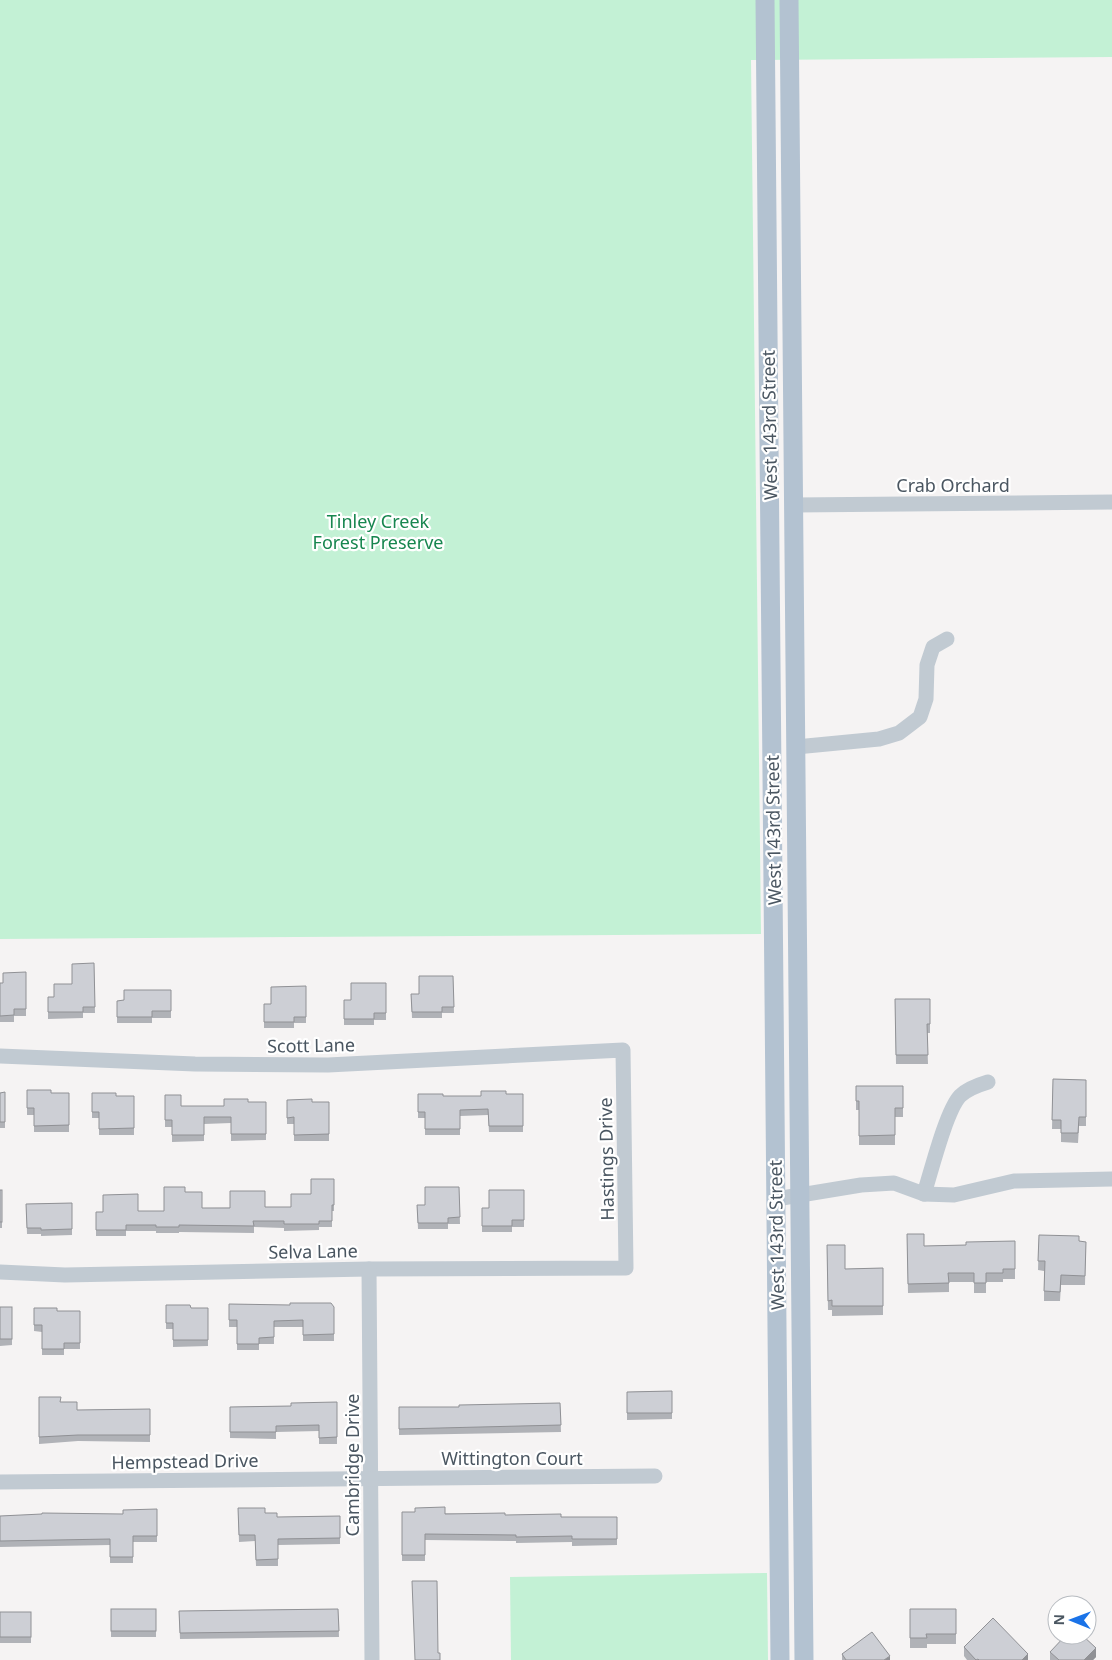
<svg xmlns="http://www.w3.org/2000/svg" width="1112" height="1660" font-family="'Noto Sans',sans-serif">
  <rect width="100%" height="100%" fill="#f5f3f3"/>
  <g fill="#c3f1d5">
    <path d="M0,0H1112V57L751,60L761,934L0,939Z"/>
    <path d="M767,1573L768,1660H511L510,1577Z"/>
  </g>
  <g fill="none" stroke-linecap="round" stroke-linejoin="round">
    <g stroke="#c1cad2" stroke-width="15">
      <path d="M794,505L1112,502"/>
      <path d="M796,747L879,739L899,733L920,717L926,699L927,665L933,647L947,639"/>
      <path d="M0,1056L195,1064L328,1065L623,1050L626,1268L369,1269L65,1275L0,1272"/>
      <path d="M924,1194C931,1172 946,1111 960,1096C967,1089 978,1085 988,1082"/>
      <path d="M776,1199L861,1185L894,1183L924,1194L954,1195L1014,1181L1112,1179"/>
      <path d="M369,1269L372,1660"/>
      <path d="M0,1482L655,1476"/>
    </g>
    <g stroke="#b3c2d1" stroke-width="19">
      <path d="M765,0L780,1660"/>
      <path d="M789,0L804,1660"/>
    </g>
  </g>
  <g fill="#b0b2b7">
    <path d="M94,963L95,1013H83V1018L48,1019V997H54L72,984Z"/>
    <path d="M26,972V1016H14V1022H0V983H3Z"/>
    <path d="M453,976L454,1013H442V1018H412L411,994H419Z"/>
    <path d="M386,983V1020H374V1025H344V1000H351Z"/>
    <path d="M306,986V1023H294V1028H264V1004H271Z"/>
    <path d="M171,990V1018H152V1023H117V1001L124,1000Z"/>
    <path d="M895,999H930V1033H927L928,1064H896Z"/>
    <path d="M1053,1079L1086,1080V1126H1079L1078,1143L1061,1142V1129H1052Z"/>
    <path d="M856,1086H903V1117H895V1145H859V1110H856Z"/>
    <path d="M27,1090L51,1093H69V1132H34V1115H27Z"/>
    <path d="M5,1092V1128H0V1093Z"/>
    <path d="M92,1093L116,1096H134V1135H99V1118H92Z"/>
    <path d="M418,1094L443,1096H481L506,1094H523V1132H489L488,1115L460,1116V1135H425V1118H418Z"/>
    <path d="M165,1095L181,1106H224L248,1102H266V1140L231,1141V1123L204,1124V1141L172,1142V1127H165Z"/>
    <path d="M287,1100L312,1102H329V1141H294V1124H287Z"/>
    <path d="M334,1179V1211H332V1227H319V1230L284,1231V1228L254,1227V1233L179,1232V1233H156V1231H126V1236H96V1212L164,1211L185,1192L202,1208L291,1207Z"/>
    <path d="M459,1187L460,1224H448V1229H418L417,1205H425Z"/>
    <rect x="0" y="1190" width="2" height="38"/>
    <path d="M524,1190V1227H512V1232H482V1208H489Z"/>
    <path d="M72,1203V1235L41,1236V1234H27L26,1204Z"/>
    <path d="M907,1234L924,1246L966,1245L1015,1241V1279H1003V1282H986V1293H974V1282H949V1292L908,1293Z"/>
    <path d="M1039,1235L1079,1241L1086,1242L1085,1285H1061L1060,1301H1044V1271L1038,1270Z"/>
    <path d="M827,1245L845,1269L883,1268V1315L832,1316V1310H828Z"/>
    <path d="M229,1304L334,1307V1341H303V1327H274V1344H259V1350H237V1327H229Z"/>
    <path d="M166,1305L191,1308H208V1346L173,1347V1329H166Z"/>
    <path d="M0,1307H12V1345L0,1346Z"/>
    <path d="M34,1308L57,1311H80V1349H64V1355H42V1332L34,1331Z"/>
    <path d="M672,1391V1419L627,1420V1392Z"/>
    <path d="M39,1397L60,1402L77,1410L150,1409V1442L78,1441L39,1444Z"/>
    <path d="M337,1402V1444H319V1431L276,1432V1439L230,1438V1407L291,1406Z"/>
    <path d="M560,1403L561,1432L399,1435V1407H459Z"/>
    <path d="M238,1508L265,1513L277,1517L340,1516V1544L278,1545V1566H256L255,1541L239,1542Z"/>
    <path d="M157,1509V1542H133V1563H110V1545L0,1547V1516L123,1514Z"/>
    <path d="M402,1512L561,1517H617V1545L572,1546V1542L516,1543V1541L425,1540V1561H402Z"/>
    <rect x="111" y="1609" width="45" height="28"/>
    <path d="M338,1609L339,1637L180,1639L179,1611Z"/>
    <path d="M910,1609H956V1644H927V1648H910Z"/>
    <rect x="0" y="1612" width="31" height="31"/>
    <path d="M964,1647L1028,1660H967L964,1656Z"/>
    <path d="M1050,1652L1096,1657L1093,1660H1050Z"/>
    <path d="M842,1654L890,1660H842Z"/>
  </g>
  <g fill="#909195">
    <path d="M1096,1648V1657L1093,1660H1084Z"/>
    <path d="M1028,1654V1660H1022Z"/>
    <path d="M890,1656V1660H884Z"/>
  </g>
  <g fill="#cdcfd5" stroke="#909195">
    <path d="M94,963L95,1007H83V1012H48V997H54V984H72V964Z"/>
    <path d="M26,972V1009H14V1015L0,1016V983H3V973Z"/>
    <path d="M419,976H453L454,1007H442V1012H412L411,994H419Z"/>
    <path d="M351,983H386V1013H374V1019H344V1000H351Z"/>
    <path d="M306,986V1017H294V1022H264V1004H271V987Z"/>
    <path d="M124,990H171V1011H152V1017H117V1001L124,1000Z"/>
    <path d="M895,999H930V1024H927L928,1055H896Z"/>
    <path d="M1053,1079L1086,1080V1117H1079L1078,1133H1061V1120H1052Z"/>
    <path d="M856,1086H903V1108H895V1135L859,1136V1101H856Z"/>
    <path d="M27,1090H51V1093H69V1125L34,1126V1108H27Z"/>
    <path d="M481,1091H506V1094H523V1126H489L488,1109L460,1110V1129H425V1112H418V1094H443V1096H481Z"/>
    <path d="M5,1092V1122H0V1093Z"/>
    <path d="M92,1093H116V1096H134V1128L99,1129V1112H92Z"/>
    <path d="M165,1095H181V1106H224V1099H248V1102H266V1134H231V1117H204V1135H172V1120H165Z"/>
    <path d="M312,1099V1102H329V1134L294,1135V1117L287,1118V1100Z"/>
    <path d="M311,1179H334V1205H332V1221H319V1224H284V1221H253L254,1226L179,1225V1227H156V1225H126V1230H96V1212H103V1195L138,1194V1211H164V1187H185V1192H202V1208H230V1191H265V1207H291V1194H311Z"/>
    <path d="M425,1187H459L460,1217L448,1218V1223H418L417,1205H425Z"/>
    <rect x="0" y="1190" width="2" height="32"/>
    <path d="M489,1190H524V1220H512V1226H482V1208H489Z"/>
    <path d="M72,1203V1229L41,1230V1228H27L26,1204Z"/>
    <path d="M907,1234H924V1246L966,1245V1242L1015,1241V1269H1003V1273H986V1283H974V1273H948L949,1283L908,1284Z"/>
    <path d="M1039,1235L1079,1236V1241L1086,1242L1085,1276L1061,1275L1060,1292L1044,1291L1045,1261H1038Z"/>
    <path d="M827,1245H845V1269L883,1268V1306H832V1300L828,1301Z"/>
    <path d="M290,1303H331L334,1307V1334L303,1335V1320L274,1321V1337L259,1338V1344H237V1320H229V1304L290,1305Z"/>
    <path d="M166,1305H190L191,1308H208V1340H173V1323H166Z"/>
    <rect x="0" y="1307" width="12" height="32"/>
    <path d="M34,1308H57V1311H80V1343H64V1349H42V1325H34Z"/>
    <path d="M672,1391V1413H627V1392Z"/>
    <path d="M39,1397H61L60,1402H77V1410L150,1409V1435H78L39,1437Z"/>
    <path d="M337,1402V1437L319,1438V1425L276,1426V1432H230V1407L291,1406V1403Z"/>
    <path d="M560,1403L561,1425L399,1429V1407H459V1405Z"/>
    <path d="M445,1507V1514L505,1513V1515L561,1514V1517H617V1539H572V1536L516,1537V1535L425,1534V1555H402V1512H415V1508Z"/>
    <path d="M238,1508H265V1513H277V1517L340,1516V1538L278,1539V1559L256,1560L255,1535H239Z"/>
    <path d="M157,1509V1536H133V1557H110V1539L0,1541V1516L42,1514V1513L123,1514V1510Z"/>
    <path d="M412,1581H437L438,1653H440V1660H415Z"/>
    <rect x="111" y="1609" width="45" height="22"/>
    <path d="M338,1609L339,1631L180,1633L179,1611Z"/>
    <path d="M910,1609H956V1634H926L927,1638H910Z"/>
    <rect x="0" y="1612" width="31" height="25"/>
    <path d="M993,1618L1028,1654L1022,1660H979L978,1659L976,1660L964,1647Z"/>
    <path d="M872,1632L890,1656L884,1660H846L842,1654Z"/>
    <path d="M1066,1635H1082L1096,1648L1084,1660H1059L1050,1652Z"/>
  </g>
  <g text-anchor="middle" dominant-baseline="central" stroke-width="4.5" stroke-linejoin="round" paint-order="stroke">
    <g font-size="18" fill="#4a5661" stroke="#fff">
      <text transform="translate(769 425) rotate(-91)">West 143rd Street</text>
      <text x="953" y="485">Crab Orchard</text>
      <text transform="translate(773 830) rotate(-91)">West 143rd Street</text>
      <text transform="translate(311 1045) rotate(-1)">Scott Lane</text>
      <text transform="translate(606 1159) rotate(-91)">Hastings Drive</text>
      <text transform="translate(776 1235) rotate(-91)">West 143rd Street</text>
      <text transform="translate(313 1251) rotate(-1)">Selva Lane</text>
      <text x="512" y="1458">Wittington Court</text>
      <text transform="translate(185 1461) rotate(-1)">Hempstead Drive</text>
      <text transform="translate(352 1465) rotate(-90)">Cambridge Drive</text>
    </g>
    <g font-size="18" fill="#17864f" stroke="#fff">
      <text x="378" y="521">Tinley Creek<tspan x="378" dy="21">Forest Preserve</tspan></text>
    </g>
  </g>
  <g transform="translate(1072 1620) rotate(271)"><circle r="24" fill="#ffffff" stroke="#b7bbc0"/>
  <path d="M0-4L9 19L0 12L-9 19Z" fill="#1a73e8"/>
  <text y="-8" font-size="14" font-weight="bold" text-anchor="middle" fill="#4a5661">N</text>
  </g>
</svg>
